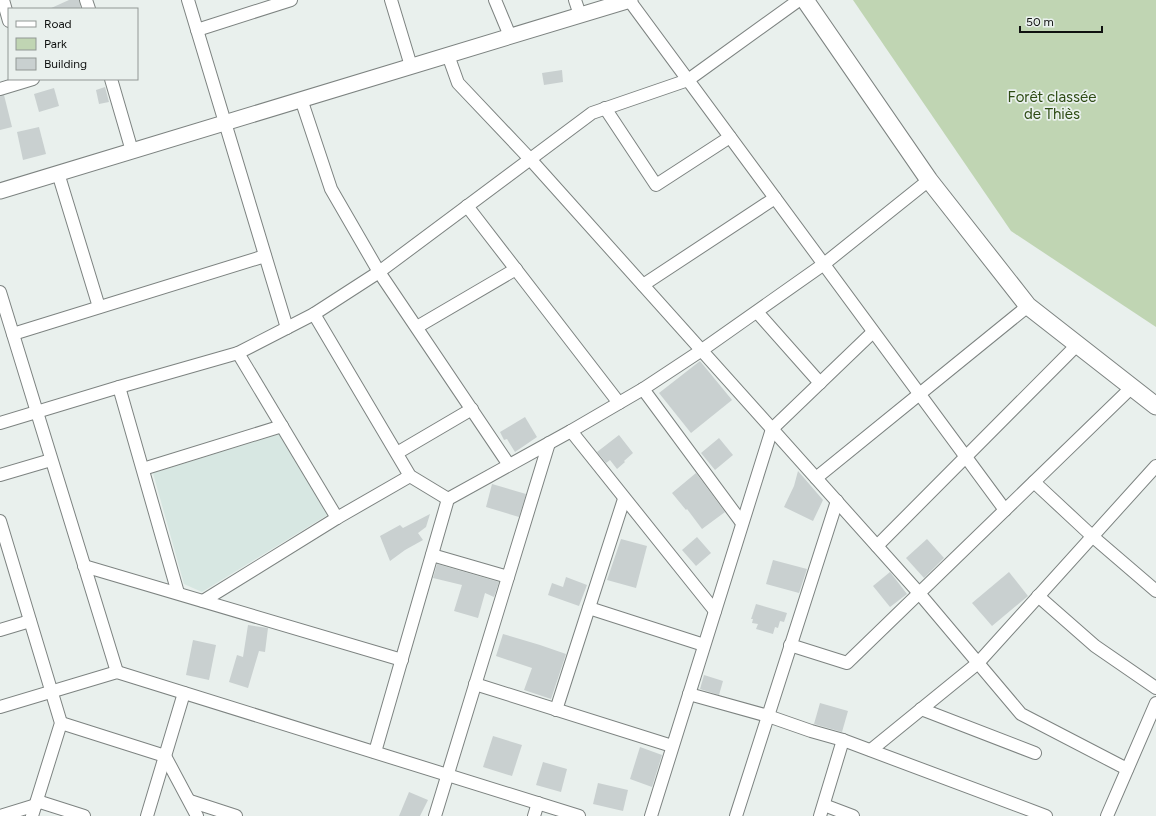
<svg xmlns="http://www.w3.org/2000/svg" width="1156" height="816" font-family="Figtree,sans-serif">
  <rect width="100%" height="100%" fill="#e9f0ed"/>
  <path fill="#d7e7e2" d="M279,434L329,514L202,592L184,584L153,473Z"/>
  <path fill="#c0d5b3" d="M853,0H1156V327L1011,231Z"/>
  <g fill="#c9d0d0">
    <path d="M69,0H79L81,9H49Z"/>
    <path d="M562,70L563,82L544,85L542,73Z"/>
    <path d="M105,87L109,102L99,104L96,90Z"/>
    <path d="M54,88L59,106L39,112L34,94Z"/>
    <path d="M4,95L12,127L0,130V96Z"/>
    <path d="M39,127L46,154L23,160L17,132Z"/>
    <path d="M700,361L732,400L691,433L659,393Z"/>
    <path d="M525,417L537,437L515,452L507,439L504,440L500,432Z"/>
    <path d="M619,435L633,453L624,461L625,462L617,469L610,460L606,463L597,452Z"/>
    <path d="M719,438L733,455L715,470L701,453Z"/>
    <path d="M798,471L823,500L813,521L784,507L794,486Z"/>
    <path d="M696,473L725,512L702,529L687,509L686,510L672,493Z"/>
    <path d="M492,484L526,494L519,517L486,507Z"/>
    <path d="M430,514L426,527L418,533L423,540L405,550L390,561L380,536L400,525L403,528Z"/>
    <path d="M697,537L711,553L696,566L682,550Z"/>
    <path d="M621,539L647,546L636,588L607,580Z"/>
    <path d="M927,539L944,558L924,578L906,558Z"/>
    <path d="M773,560L807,569L799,593L766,584Z"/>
    <path d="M437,564L499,582L494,597L485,593L478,618L454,611L462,585L433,578Z"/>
    <path d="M890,572L907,594L890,607L873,586Z"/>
    <path d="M1009,572L1028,596L992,626L972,603Z"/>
    <path d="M566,577L587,585L579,606L548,595L552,583L563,587Z"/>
    <path d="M756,604L787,613L784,622L780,621L778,628L775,627L773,634L756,629L758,624L752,623L753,619H751Z"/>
    <path d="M248,625L268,628L265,652L259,651L248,688L229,682L237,655L243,657Z"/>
    <path d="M503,634L540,645L566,654L551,699L524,690L532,668L496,656Z"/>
    <path d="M193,640L216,645L209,680L186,675Z"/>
    <path d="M704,675L723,681L719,695L700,689Z"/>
    <path d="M820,703L848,711L842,732L814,724Z"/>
    <path d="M493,736L522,745L512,776L483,767Z"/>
    <path d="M640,747L662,755L652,787L630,779Z"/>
    <path d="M543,762L567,769L561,792L536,785Z"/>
    <path d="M598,783L628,790L623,811L593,804Z"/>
    <path d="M409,792L428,800L420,816H399Z"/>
  </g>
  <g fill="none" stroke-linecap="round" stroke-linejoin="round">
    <defs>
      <g id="minor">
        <path d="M3,0L9,21"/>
        <path d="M86,0L89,9"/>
        <path d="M188,0L287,328"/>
        <path d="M391,0L411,66"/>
        <path d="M495,0L510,36"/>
        <path d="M575,0L580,15"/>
        <path d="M629,0L1005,510"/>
        <path d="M197,30L291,0"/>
        <path d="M448,55L458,83L530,159L919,593L1021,714L1127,769"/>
        <path d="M111,79L132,151"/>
        <path d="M0,89L33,79"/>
        <path d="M301,99L331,189L379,272L509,465"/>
        <path d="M605,108L656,185L730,137"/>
        <path d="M58,173L99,307"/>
        <path d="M467,206L619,403"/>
        <path d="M643,285L775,198"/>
        <path d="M0,292L117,672"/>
        <path d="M757,312L820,383"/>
        <path d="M314,314L410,476L448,499"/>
        <path d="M417,327L516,269"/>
        <path d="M13,334L265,256"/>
        <path d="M238,353L337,518"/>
        <path d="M119,387L178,593"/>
        <path d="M643,389L742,523"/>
        <path d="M0,423L119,387L238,353L314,314L379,272L592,113L688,80L799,0"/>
        <path d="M571,431L715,611"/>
        <path d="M397,453L472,409"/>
        <path d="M143,469L282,426"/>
        <path d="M0,475L51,460"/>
        <path d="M816,478L1028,306"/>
        <path d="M1034,482L1092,536L1156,591"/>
        <path d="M0,521L61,723L32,816"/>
        <path d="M877,546L1077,345"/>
        <path d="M432,555L508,577"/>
        <path d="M84,566L402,660"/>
        <path d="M1038,596L1095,646L1156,688"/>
        <path d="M203,601L337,518L410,476"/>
        <path d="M589,608L704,645"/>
        <path d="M0,630L30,621"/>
        <path d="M790,645L847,663L1132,387"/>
        <path d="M475,684L672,746"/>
        <path d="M689,694L768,716L811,731L843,740L1046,816"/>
        <path d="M0,707L117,672L579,816"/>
        <path d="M921,709L1035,753"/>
        <path d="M556,710L624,499"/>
        <path d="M61,723L165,756L197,816"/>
        <path d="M871,750L978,663L1156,466"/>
        <path d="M375,752L448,499L571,431L643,389L702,350L824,264L929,180"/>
        <path d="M37,801L84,816"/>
        <path d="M190,801L236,816"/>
        <path d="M824,805L853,816"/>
        <path d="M0,816L36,805"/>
        <path d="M147,816L184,693"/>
        <path d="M435,816L549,443"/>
        <path d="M534,816L538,803"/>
        <path d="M651,816L772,429L873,332"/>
        <path d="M736,816L837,501"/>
        <path d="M820,816L843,740"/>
        <path d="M1107,816L1156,703"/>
      </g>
      <path id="tertiary" d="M0,191L630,0"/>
      <path id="secondary" d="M805,0L929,180L1028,306L1156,406"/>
    </defs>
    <use href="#minor" stroke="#7d8381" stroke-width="14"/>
    <use href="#tertiary" stroke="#7d8381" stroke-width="17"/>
    <use href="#secondary" stroke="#7d8381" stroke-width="19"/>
    <use href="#minor" stroke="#fff" stroke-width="12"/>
    <use href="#tertiary" stroke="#fff" stroke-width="15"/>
    <use href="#secondary" stroke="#fff" stroke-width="17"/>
  </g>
  <g text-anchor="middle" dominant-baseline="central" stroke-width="3.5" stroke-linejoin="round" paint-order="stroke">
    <g font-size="15" fill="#2d4b13" stroke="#e9f0ed">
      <text x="1052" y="97">Forêt classée<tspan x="1052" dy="17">de Thiès</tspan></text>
    </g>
  </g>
  <rect x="8" y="8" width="130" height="72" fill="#e9f0ed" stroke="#929795"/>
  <rect x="16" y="21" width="20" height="6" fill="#ffffff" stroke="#929795"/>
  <text x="44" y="28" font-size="12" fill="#0f1110">Road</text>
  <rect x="16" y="38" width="20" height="12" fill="#c0d5b3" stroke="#929795"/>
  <text x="44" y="48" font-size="12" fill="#0f1110">Park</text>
  <rect x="16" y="58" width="20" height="12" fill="#c9d0d0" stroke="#929795"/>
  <text x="44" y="68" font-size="12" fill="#0f1110">Building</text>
  <path d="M1020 26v6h82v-6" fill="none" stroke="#0f1110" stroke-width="2"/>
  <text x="1026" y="26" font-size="12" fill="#0f1110" stroke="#e9f0ed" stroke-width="3" paint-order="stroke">50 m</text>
</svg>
